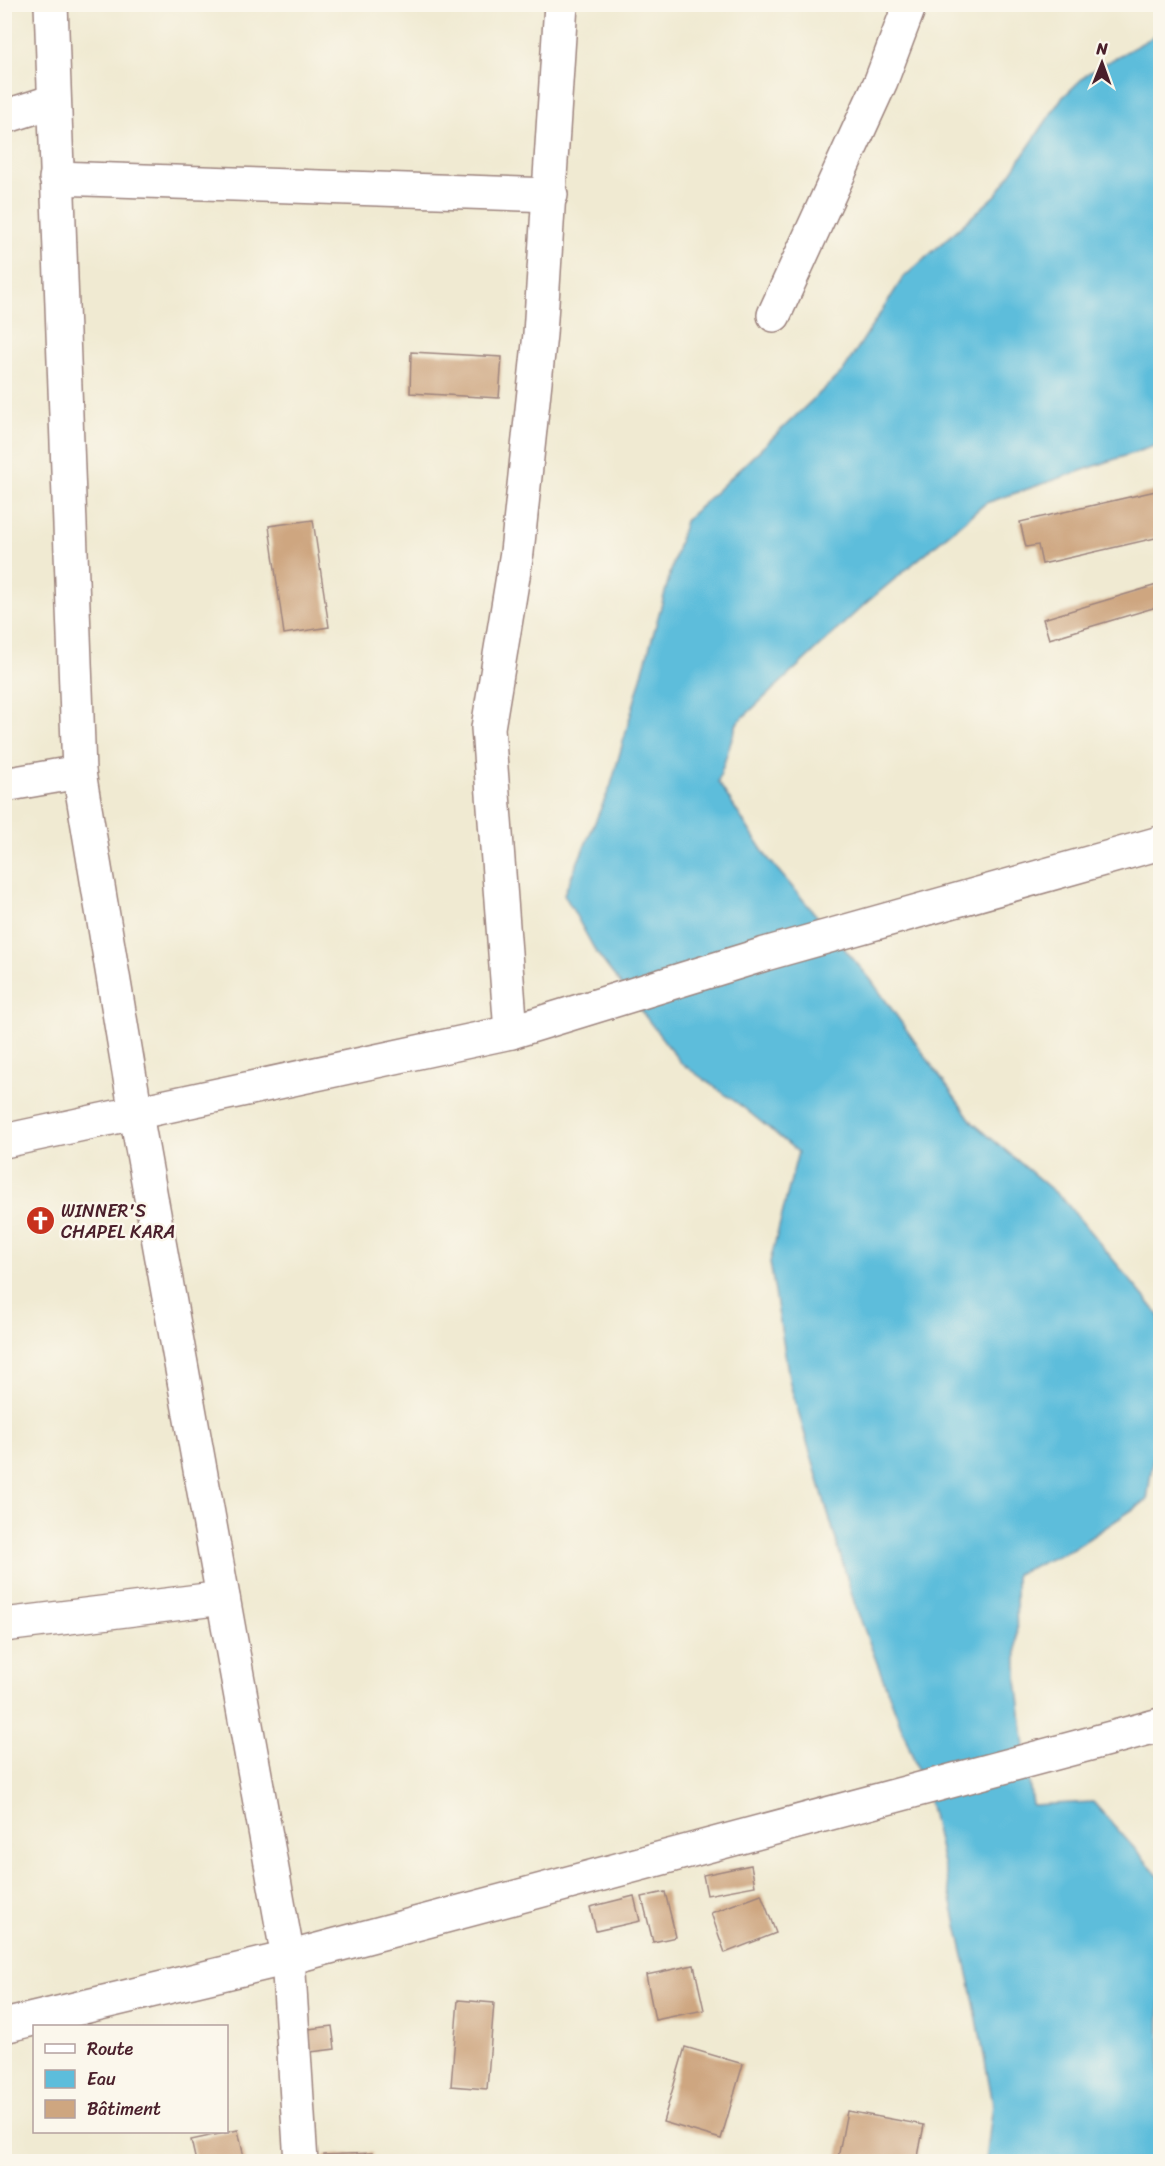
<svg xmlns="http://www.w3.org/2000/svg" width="1165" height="2166" font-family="Sriracha,sans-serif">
  <rect width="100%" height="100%" fill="#fbf7ec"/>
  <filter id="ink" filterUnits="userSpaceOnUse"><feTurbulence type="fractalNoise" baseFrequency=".0167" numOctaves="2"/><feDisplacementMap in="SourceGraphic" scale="12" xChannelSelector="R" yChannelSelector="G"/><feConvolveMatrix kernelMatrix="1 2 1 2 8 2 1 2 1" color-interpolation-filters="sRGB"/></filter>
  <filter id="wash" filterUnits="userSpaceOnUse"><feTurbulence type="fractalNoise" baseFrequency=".008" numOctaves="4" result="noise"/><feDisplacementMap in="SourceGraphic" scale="24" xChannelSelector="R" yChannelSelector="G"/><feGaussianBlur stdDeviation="1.35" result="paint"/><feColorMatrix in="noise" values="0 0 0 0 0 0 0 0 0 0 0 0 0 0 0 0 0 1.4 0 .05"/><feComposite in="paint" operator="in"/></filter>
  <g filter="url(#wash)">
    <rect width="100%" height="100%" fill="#f0ead2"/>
    <path fill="#5dbddb" stroke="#546e83" stroke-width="1.5" d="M1160,33V444L986,503L866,603L737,723L718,782L766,856L871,980L973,1123L1063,1199L1159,1315L1160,1411L1147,1500L1073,1549L1016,1574L1017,1680L1032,1805L1093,1802L1160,1877V2161H986L993,2103L971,1987L928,1797L855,1605L790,1384L770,1262L798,1152L744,1108L681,1063L596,952L564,894L611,785L685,521L843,371L903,278L996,195L1061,99L1088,73Z"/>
    <g id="blocks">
      <g fill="#cea680">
        <path d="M411,352L502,357L499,398L410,393Z"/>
        <path d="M1160,490V537L1042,564L1038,545L1026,547L1020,522Z"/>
        <path d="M313,520L329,627L284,634L269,526Z"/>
        <path d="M1160,584V606L1049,639L1043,619Z"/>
        <path d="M751,1865L755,1886L707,1895L703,1875Z"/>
        <path d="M665,1892L676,1937L653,1942L642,1897Z"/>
        <path d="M761,1894L776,1933L725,1953L711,1913Z"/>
        <path d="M634,1896L640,1921L596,1931L590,1907Z"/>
        <path d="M694,1965L704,2010L655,2020L646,1975Z"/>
        <path d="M458,2000L494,2003L487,2089L451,2086Z"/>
        <path d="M332,2026L335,2049L311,2052L309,2029Z"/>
        <path d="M685,2047L743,2064L721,2139L663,2122Z"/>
        <path d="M847,2111L924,2125L917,2162H855L838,2158Z"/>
        <path d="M238,2130L245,2162H196L191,2140Z"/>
        <path d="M372,2153L373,2162H324V2155Z"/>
      </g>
    </g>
  </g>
  <g filter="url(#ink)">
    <use href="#blocks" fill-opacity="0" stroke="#9d847e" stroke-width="1.5"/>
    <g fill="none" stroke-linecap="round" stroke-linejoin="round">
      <defs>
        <g id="minor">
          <path d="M51,4L79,772L136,1114L288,1958L301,2162"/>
          <path d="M4,117L54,101"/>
          <path d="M56,178L551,195"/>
          <path d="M774,315L881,81L910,4"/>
          <path d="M4,785L79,772"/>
          <path d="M511,1032L488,728L517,552L540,334L561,4"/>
          <path d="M4,1141L511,1032L765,954L1160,843"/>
          <path d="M4,1625L223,1598"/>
          <path d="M4,2026L288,1958L1160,1725"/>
        </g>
      </defs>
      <use href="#minor" stroke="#9d847e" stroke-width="36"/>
      <use href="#minor" stroke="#fff" stroke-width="33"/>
    </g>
  </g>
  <defs>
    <symbol id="church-disc" viewBox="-11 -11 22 22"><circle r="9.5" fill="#c8321e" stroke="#fbf7ec"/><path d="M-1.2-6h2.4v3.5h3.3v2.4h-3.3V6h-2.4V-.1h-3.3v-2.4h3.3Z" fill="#fff"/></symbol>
  </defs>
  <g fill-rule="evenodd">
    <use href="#church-disc" x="24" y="1204" width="33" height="33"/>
  </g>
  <g text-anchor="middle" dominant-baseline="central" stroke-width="5" stroke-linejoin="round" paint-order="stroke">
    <g font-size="18" fill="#4a1f2b" stroke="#fbf7ec" text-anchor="start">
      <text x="61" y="1211">WINNER'S<tspan x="61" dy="21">CHAPEL KARA</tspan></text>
    </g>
  </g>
  <rect width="1165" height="2166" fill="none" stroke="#fbf7ec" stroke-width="24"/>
  <rect x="33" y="2025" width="195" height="108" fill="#fbf7ec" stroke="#b4a19f" stroke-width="1.5"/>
  <rect x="45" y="2044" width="30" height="9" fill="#ffffff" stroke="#b4a19f" stroke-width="1.5"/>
  <text x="87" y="2055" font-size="18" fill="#4a1f2b">Route</text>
  <rect x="45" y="2070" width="30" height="18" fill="#5dbddb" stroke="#b4a19f" stroke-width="1.5"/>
  <text x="87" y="2085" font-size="18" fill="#4a1f2b">Eau</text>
  <rect x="45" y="2100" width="30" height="18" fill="#cea680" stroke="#b4a19f" stroke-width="1.5"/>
  <text x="87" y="2115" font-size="18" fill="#4a1f2b">Bâtiment</text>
  <g transform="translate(1102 63) rotate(1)" stroke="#fbf7ec" stroke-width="4.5" paint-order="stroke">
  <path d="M0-4.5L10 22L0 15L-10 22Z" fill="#4a1f2b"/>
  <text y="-9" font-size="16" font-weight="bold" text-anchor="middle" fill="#4a1f2b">N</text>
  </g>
</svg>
